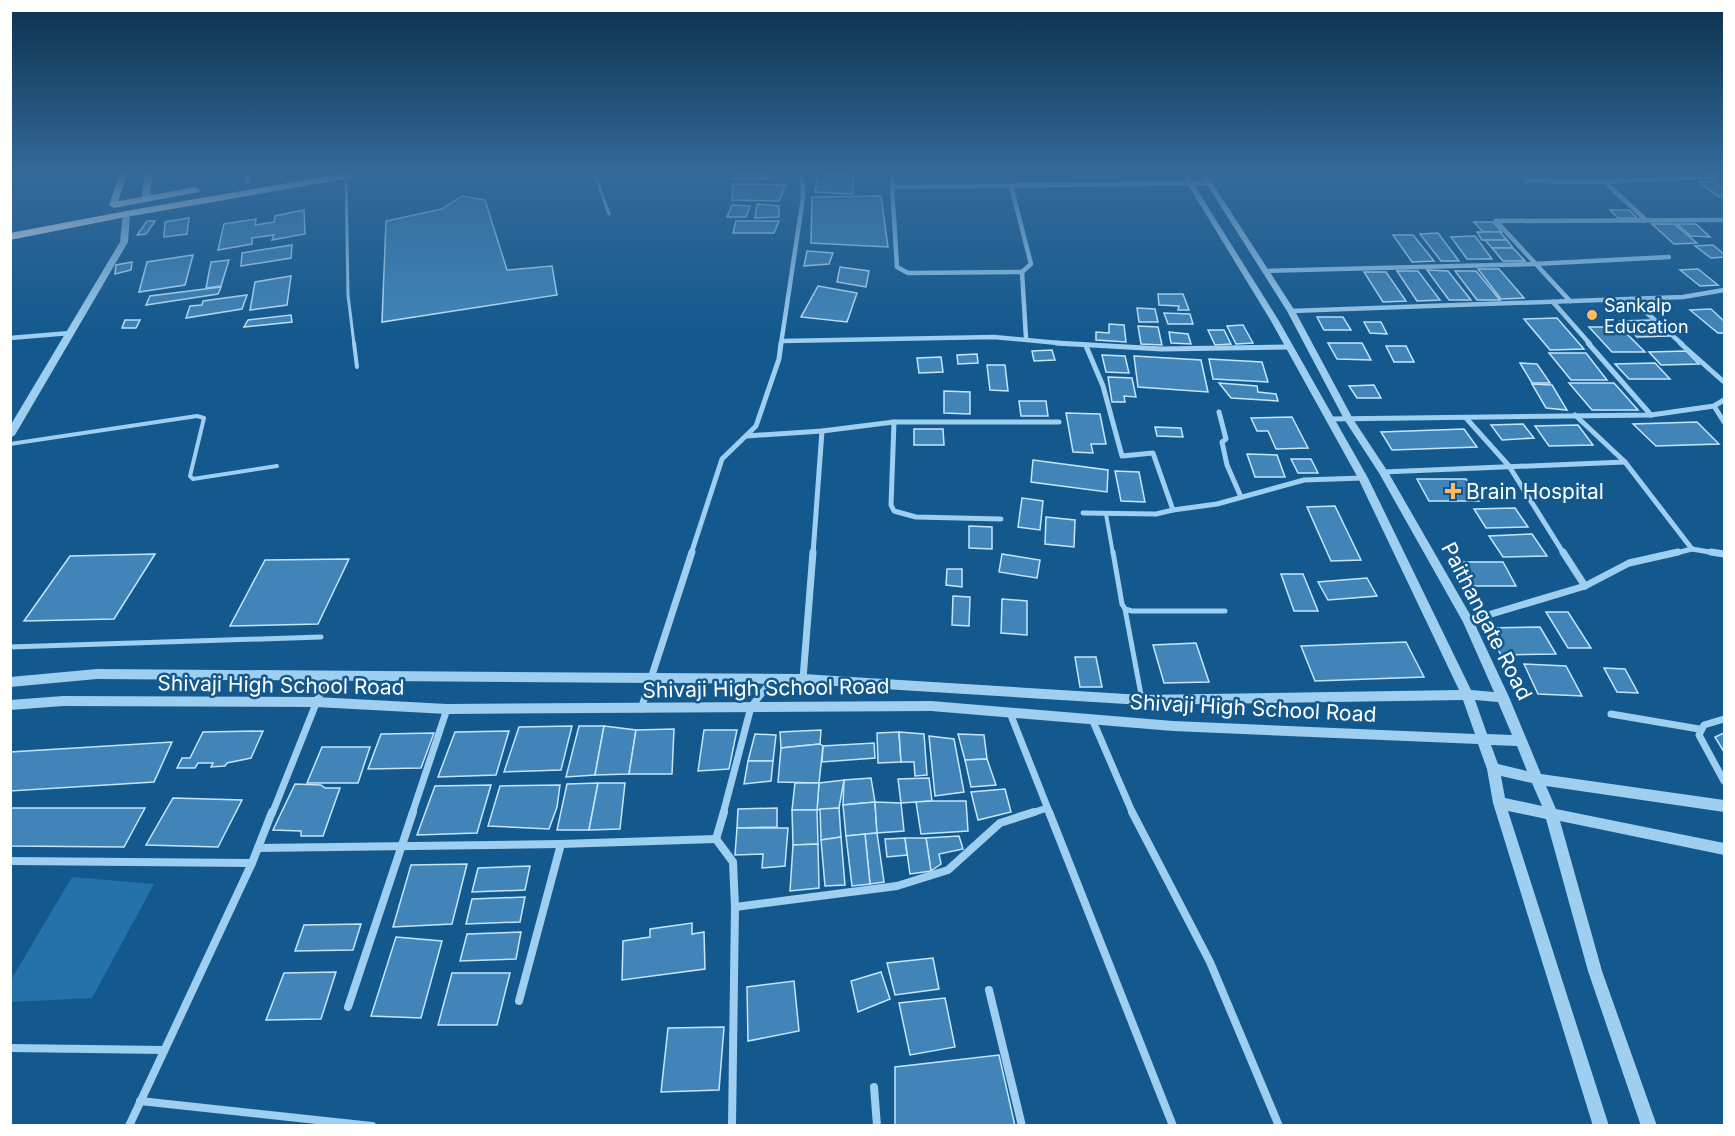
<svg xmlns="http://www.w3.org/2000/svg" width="1735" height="1136" font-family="Inter,sans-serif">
  <rect width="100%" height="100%" fill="#14598d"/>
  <path fill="#2372aa" d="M72,877L154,884L92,998L11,1002V980Z"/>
  <g fill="#4185b8" stroke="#c4e5fc" stroke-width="1.5">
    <path d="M734,175H773L771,179H734Z"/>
    <path d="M818,175H854L852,194L815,192Z"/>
    <path d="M1714,181L1724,189V196L1719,197L1699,182Z"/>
    <path d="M733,184L786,185L779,201L732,200Z"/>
    <path d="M462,196L485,200L507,270L552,266L557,295L382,322L386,221L442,209Z"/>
    <path d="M881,196L888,247L811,243L812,197Z"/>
    <path d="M757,204L779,206V217L755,218Z"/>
    <path d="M732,205L750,206L746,217H727Z"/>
    <path d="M304,210L305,234L272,240L274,235L252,238V244L218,250L224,224L256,219L255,225L274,222L275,216Z"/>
    <path d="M1610,210H1629L1637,218H1618Z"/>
    <path d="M189,218L187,234L164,237L165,222Z"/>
    <path d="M147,221H155L146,234L137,235Z"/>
    <path d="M736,221H779L774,233H733Z"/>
    <path d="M1474,222H1493L1502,232H1483Z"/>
    <path d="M1652,224H1674L1697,243L1674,244Z"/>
    <path d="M1677,224H1696L1710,237L1691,236Z"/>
    <path d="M1477,232H1500L1507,240H1482Z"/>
    <path d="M1438,233L1459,261H1441L1420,234Z"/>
    <path d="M1393,235H1413L1434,261L1412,262Z"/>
    <path d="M1475,236L1492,259H1467L1451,237Z"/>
    <path d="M1485,240H1507L1513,248H1492Z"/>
    <path d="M292,245L291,258L241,266L242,253Z"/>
    <path d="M1713,245L1724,254V257L1711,258L1695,246Z"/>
    <path d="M1492,248H1513L1525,261H1503Z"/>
    <path d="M807,251L833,253L829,264L804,266Z"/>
    <path d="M193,255L185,285L139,292L147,262Z"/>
    <path d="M229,260L221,286L206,288L211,262Z"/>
    <path d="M132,262L131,270L115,274L116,265Z"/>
    <path d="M840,267L869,271L866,287L837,282Z"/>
    <path d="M1478,269H1499L1524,298L1501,299Z"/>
    <path d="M1698,269L1718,285L1700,286L1680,270Z"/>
    <path d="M1427,270L1448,271L1471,300H1449Z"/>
    <path d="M1397,271H1418L1440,300L1417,301Z"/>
    <path d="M1455,271H1476L1500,300H1477Z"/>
    <path d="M1364,272H1386L1406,301L1383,302Z"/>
    <path d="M291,276L287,305L250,310L255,282Z"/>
    <path d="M818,286L857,293L847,322L801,317Z"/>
    <path d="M221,287L218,294L146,305L150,296Z"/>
    <path d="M1158,294H1183L1189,310H1178L1179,306L1159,305Z"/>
    <path d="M247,295L242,309L186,318L190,306L202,305L203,301Z"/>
    <path d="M1137,308L1155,309L1158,322H1139Z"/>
    <path d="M1711,309L1724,321V333H1718L1690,310Z"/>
    <path d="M1164,313L1190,314L1193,324H1168Z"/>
    <path d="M291,315L292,322L244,327L248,320Z"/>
    <path d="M1317,317H1343L1351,330H1324Z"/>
    <path d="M1557,318L1584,349L1550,350L1524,319Z"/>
    <path d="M125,320H140L136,328H122Z"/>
    <path d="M1652,320L1669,336L1637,337L1620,321Z"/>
    <path d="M1364,322H1381L1387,334L1370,333Z"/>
    <path d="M1109,324L1124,325L1126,342L1096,340V332L1109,333Z"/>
    <path d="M1243,325L1253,343L1236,344L1227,326Z"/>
    <path d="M1138,326L1158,327L1162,345L1141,344Z"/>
    <path d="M1589,327H1620L1645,352H1612Z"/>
    <path d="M1208,330H1224L1231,344L1215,345Z"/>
    <path d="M1169,332L1188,334L1191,344L1171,343Z"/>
    <path d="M1328,343H1362L1371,360L1337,359Z"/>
    <path d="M1386,346H1406L1414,362H1394Z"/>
    <path d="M1052,350L1055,360L1034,361L1032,351Z"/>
    <path d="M1686,351L1699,364L1661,365L1649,352Z"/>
    <path d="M1549,353H1586L1607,380H1571Z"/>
    <path d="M977,354L978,363L958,364L957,355Z"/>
    <path d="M1102,355L1125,356L1129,373L1106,372Z"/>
    <path d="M1134,356L1201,360L1208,392L1138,387Z"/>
    <path d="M941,357L943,372L919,373L917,358Z"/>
    <path d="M1209,359L1262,362L1268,382L1213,379Z"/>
    <path d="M1520,363L1537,364L1550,383H1532Z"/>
    <path d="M1655,363L1670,379H1629L1615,364Z"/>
    <path d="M987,365H1005L1008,391L990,390Z"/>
    <path d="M1108,377L1132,378L1136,397L1124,396L1125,402H1112Z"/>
    <path d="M1219,383L1257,386L1258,392L1276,394L1278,401L1231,398Z"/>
    <path d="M1569,383H1614L1638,410H1592Z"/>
    <path d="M1532,384L1552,385L1567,410L1546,408Z"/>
    <path d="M1374,385L1381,398H1357L1349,386Z"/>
    <path d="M944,391L970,392V414L944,413Z"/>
    <path d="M1019,401H1046L1048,416H1021Z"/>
    <path d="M1066,413L1100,414L1106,444H1091L1093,453L1073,452Z"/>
    <path d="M1292,417L1308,448L1276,449L1268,431H1257L1251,418Z"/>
    <path d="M1697,422L1719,444L1656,446L1633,424Z"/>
    <path d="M1523,424L1534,438L1502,440L1491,425Z"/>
    <path d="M1578,425L1593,445L1549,446L1535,426Z"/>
    <path d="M1155,427L1181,428L1183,437L1157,436Z"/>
    <path d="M914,429H943L944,445H914Z"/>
    <path d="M1464,429L1477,447L1392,450L1381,432Z"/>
    <path d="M1247,454L1277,455L1285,477H1255Z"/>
    <path d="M1291,459H1311L1318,473H1298Z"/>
    <path d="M1033,460L1108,470L1107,492L1031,482Z"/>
    <path d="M1115,471L1139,472L1145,502L1121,501Z"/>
    <path d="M1417,479H1466L1479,501H1429Z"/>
    <path d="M1022,498L1043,501L1040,530L1018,527Z"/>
    <path d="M1335,506L1361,560L1331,561L1307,507Z"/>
    <path d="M1515,508L1528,527L1486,528L1474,509Z"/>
    <path d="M1046,517L1075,520L1074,547L1045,544Z"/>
    <path d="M969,526L992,527V549L969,548Z"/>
    <path d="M1532,534L1547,556L1503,557L1489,536Z"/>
    <path d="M155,554L114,619L24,621L70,556Z"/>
    <path d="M1002,554L1040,560L1037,578L999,572Z"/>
    <path d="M349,559L318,624L230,626L265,560Z"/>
    <path d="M1455,562H1503L1516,586H1467Z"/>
    <path d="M947,569H962V587L946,585Z"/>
    <path d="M1281,574H1303L1318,611H1294Z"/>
    <path d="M1367,578L1377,596L1328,600L1318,582Z"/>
    <path d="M953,596L970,597L969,626L952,625Z"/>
    <path d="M1002,599L1027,601V635L1001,633Z"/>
    <path d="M1546,612H1568L1591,648H1568Z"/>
    <path d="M1540,627L1556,654L1501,655L1486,628Z"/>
    <path d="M1406,642L1424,677L1315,681L1301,646Z"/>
    <path d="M1196,643L1209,682L1164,683L1153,645Z"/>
    <path d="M1075,657H1096L1102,687H1080Z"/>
    <path d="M1524,664L1566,666L1582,696L1538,694Z"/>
    <path d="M1604,668L1625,669L1638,693L1617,692Z"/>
    <path d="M572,726L561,770L504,772L519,727Z"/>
    <path d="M579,726H604L595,775L566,777Z"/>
    <path d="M604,726L636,730L629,774L595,775Z"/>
    <path d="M674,729L672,774H629L636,730Z"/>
    <path d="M704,730H737L729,769L698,771Z"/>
    <path d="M821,730L820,744L781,748L780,732Z"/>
    <path d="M263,731L251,758L227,763L225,766L211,767L213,763H198L195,768H177L182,758H190L203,732Z"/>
    <path d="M509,731L496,775L438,777L455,732Z"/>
    <path d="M899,732L901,762L878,763L877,733Z"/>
    <path d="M899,732L924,734L927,775L915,776L914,762H901Z"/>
    <path d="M434,733L421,768L368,769L381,734Z"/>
    <path d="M1724,733V752L1715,737Z"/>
    <path d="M755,734L776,735L773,761H748Z"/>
    <path d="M958,734L984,735L987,759L965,760Z"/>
    <path d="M929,736L954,739L964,792L935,796Z"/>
    <path d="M172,742L154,782L10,791V752Z"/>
    <path d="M874,743L875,758L822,762L823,746Z"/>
    <path d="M820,744L823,746L819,783L778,782L781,748Z"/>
    <path d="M322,747H370L358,783H307Z"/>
    <path d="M987,759L996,785L971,787L965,760Z"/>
    <path d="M748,761H773L771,781L744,784Z"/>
    <path d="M871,778L875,802L843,805L844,780Z"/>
    <path d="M929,778L932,801L901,803L898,779Z"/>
    <path d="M844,780L839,808L817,810L819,783Z"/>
    <path d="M598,783L589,830H557L567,784Z"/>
    <path d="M598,783H625L620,829L589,830Z"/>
    <path d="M795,783H819L817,810H792Z"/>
    <path d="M295,784L321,785L325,788H340L323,836H301V831L273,830Z"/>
    <path d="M491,785L477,833L417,835L435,786Z"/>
    <path d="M560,785L557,807L549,829L488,826L500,786Z"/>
    <path d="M1005,789L1011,812L978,820L971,792Z"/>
    <path d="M173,798L242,800L218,847L146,845Z"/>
    <path d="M932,801H966L968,831L921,834L916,802Z"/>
    <path d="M875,802L877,833L846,836L843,805Z"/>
    <path d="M875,802L901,803L904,831L877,833Z"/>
    <path d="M10,808H145L124,847L10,846Z"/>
    <path d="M777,808V827L737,828L738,809Z"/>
    <path d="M839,808L841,837L821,840L820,809Z"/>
    <path d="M792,810H817L818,844L793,845Z"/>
    <path d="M737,828H788L785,866L762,868L763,854L735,855Z"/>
    <path d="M877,833L884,882L870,884L865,834Z"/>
    <path d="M865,834L870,884L852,886L846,836Z"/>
    <path d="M959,836L963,849L939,854L941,864L931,871L926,838Z"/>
    <path d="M841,837L845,885L825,886L821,840Z"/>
    <path d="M905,838L907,855L887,857L885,839Z"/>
    <path d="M905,838H926L931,871L910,874Z"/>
    <path d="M818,844L819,888L790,891L793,845Z"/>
    <path d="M467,864L452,924L393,927L411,865Z"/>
    <path d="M530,866L525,890L472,892L478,868Z"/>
    <path d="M525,897L520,922L466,924L472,899Z"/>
    <path d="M692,923V934L704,932L705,969L622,980L623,941L650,937V929Z"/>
    <path d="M361,924L353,950L295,951L304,925Z"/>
    <path d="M521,932L516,959L460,961L467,934Z"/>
    <path d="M396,937L442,941L421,1018L371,1016Z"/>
    <path d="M933,958L939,989L895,995L887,963Z"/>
    <path d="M336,972L321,1019L266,1020L284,973Z"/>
    <path d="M881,972L890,999L858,1012L851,981Z"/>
    <path d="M452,973H510L497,1025H438Z"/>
    <path d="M794,981L799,1031L748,1041L747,987Z"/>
    <path d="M945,998L955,1047L910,1055L899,1003Z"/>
    <path d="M724,1027L719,1090L661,1092L668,1028Z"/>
    <path d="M999,1055L1015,1126H895V1067Z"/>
  </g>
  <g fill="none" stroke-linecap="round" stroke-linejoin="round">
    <g stroke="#9ecef0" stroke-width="3">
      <path d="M595,175L609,214"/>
      <path d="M346,176L348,295L354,344"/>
    </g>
    <g stroke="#9ecef0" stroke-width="4">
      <path d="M354,343L357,367"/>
      <path d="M10,444L197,416L204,418L190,476L193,479L277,466"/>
      <path d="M1106,514L1113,554"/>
    </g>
    <g stroke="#9ecef0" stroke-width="5">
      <path d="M1113,552L1122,604L1125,609L1132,611H1225"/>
      <path d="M1125,609L1142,700"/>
      <path d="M10,647L321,637"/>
    </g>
    <g stroke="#9ecef0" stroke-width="4.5">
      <path d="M893,175L892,187L1209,183"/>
      <path d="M1597,175L1646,220"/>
      <path d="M1526,181L1603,182L1724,176"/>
      <path d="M247,182L248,175"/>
      <path d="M892,187L897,267L908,273L1022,272L1031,264L1011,186"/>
      <path d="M1496,221L1724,220"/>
      <path d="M1496,221L1570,301"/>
      <path d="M1265,271L1534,264L1669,257"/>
      <path d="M1022,272L1026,338"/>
      <path d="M1631,299L1682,344"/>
      <path d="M1553,302L1590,344"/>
      <path d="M1291,311L1683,297L1724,290"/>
      <path d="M10,338L70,333"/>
      <path d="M782,341L994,337L1069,344"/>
      <path d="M781,344L803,198L802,175"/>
    </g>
    <g stroke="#9ecef0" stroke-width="5">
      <path d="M1056,343L1162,349L1290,347"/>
      <path d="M1588,343L1651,415"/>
      <path d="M1680,343L1724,382"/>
      <path d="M1086,346L1103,386L1122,456L1153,453L1173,510L1217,504L1304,480L1363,478"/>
      <path d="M1714,406L1724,422"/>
      <path d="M1219,412L1226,439L1222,442L1227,465L1241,497"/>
      <path d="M1575,415L1625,462L1692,549"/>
      <path d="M1466,418L1509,466L1564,554"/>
      <path d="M1329,419L1651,415L1714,406L1724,400"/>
      <path d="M894,422L891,505L894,511L916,517L1001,519"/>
      <path d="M747,436L822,431L894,422H1059"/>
      <path d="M1383,472L1625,462"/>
      <path d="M1083,513L1156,514L1173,510"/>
      <path d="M691,554L722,459L756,426L779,359L781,343"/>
      <path d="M813,554L822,431"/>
      <path d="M1672,554L1692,549L1721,554"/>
    </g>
    <g stroke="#9ecef0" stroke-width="7">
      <path d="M1563,552L1585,586"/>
      <path d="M1711,552L1724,554"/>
      <path d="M1468,621L1585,586L1629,563L1678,552"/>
      <path d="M803,679L813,552"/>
      <path d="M641,709L692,552"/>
      <path d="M1010,713L1050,814"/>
      <path d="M1611,714L1699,729"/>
      <path d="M1092,719L1133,814"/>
      <path d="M1724,719L1704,725L1699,735L1724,781"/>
      <path d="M272,814L327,676"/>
      <path d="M412,814L447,709"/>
      <path d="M723,814L751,707L773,679"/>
      <path d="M1029,814L1047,808"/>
    </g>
    <g stroke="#9ecef0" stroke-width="8">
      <path d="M724,812L716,839L733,862L735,907L732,1126"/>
      <path d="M1049,812L1173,1126"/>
      <path d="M1132,812L1210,962L1279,1126"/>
      <path d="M258,848L561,844L716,839"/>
      <path d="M10,861L252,863"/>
      <path d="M735,907L897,886L948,870L1000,823L1034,812"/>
      <path d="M989,990L1022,1126"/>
      <path d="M519,1001L561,844"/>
      <path d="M348,1007L413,812"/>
      <path d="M10,1048L164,1050"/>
      <path d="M874,1087L877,1126"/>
      <path d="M140,1101L372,1126"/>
      <path d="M129,1126L252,863L272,812"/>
    </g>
    <g fill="#9ecef0" fill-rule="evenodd">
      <path d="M1182,175H1188L1279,321L1368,478L1471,690L1494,692L1463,622L1379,473L1344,419L1287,311L1201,175H1207L1295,311L1353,419L1388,472L1472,618L1509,697L1541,774L1724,800V812L1546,786L1556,809L1724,843V855L1560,821L1602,971L1657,1126H1641L1588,971L1546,819L1508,811L1609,1126H1593L1493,803L1487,769L1478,744L1173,731L931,711L447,714L316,707L63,706L10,710V700L63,696L316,697L447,704L931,701L1173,721L1475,734L1463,700L1142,705L803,684L97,679L10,687V677L97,669L803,674L1142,695L1459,690L1358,478L1271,321ZM1475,700L1498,702L1512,735L1487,734ZM1491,745L1517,746L1527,771L1498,764ZM1501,776L1532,783L1542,806L1505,798Z"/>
      <path d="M123,212L130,214L128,242L15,435L10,438V426L120,242Z"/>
    </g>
    <g fill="#cce6fb" fill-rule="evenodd">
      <path d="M119,175H127L117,205L113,207L109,205Z"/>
      <path d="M144,175H152L150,198L146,200L142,198Z"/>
    </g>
    <g fill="#f3f9ff" fill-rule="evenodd">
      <path d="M333,175H356L351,178L126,217L10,240V233L126,211Z"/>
      <path d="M195,187L200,190L199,192L114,208L109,205L114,202Z"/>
    </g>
  </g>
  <linearGradient id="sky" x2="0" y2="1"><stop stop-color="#0b314e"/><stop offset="0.52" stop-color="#346a9a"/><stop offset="1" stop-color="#346a9a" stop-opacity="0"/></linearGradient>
  <rect width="1735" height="334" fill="url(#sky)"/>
  <g fill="#ffbb5d" stroke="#14598d" stroke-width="2">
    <circle cx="1592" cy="315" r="6"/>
    <path d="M1450 482h6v6h6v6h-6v6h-6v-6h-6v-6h6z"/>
  </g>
  <g text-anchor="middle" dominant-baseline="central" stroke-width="5" stroke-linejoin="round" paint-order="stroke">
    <g font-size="18" fill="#fff" stroke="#14598d" text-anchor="start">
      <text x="1604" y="305">Sankalp<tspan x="1604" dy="21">Education</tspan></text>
    </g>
    <g font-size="21" fill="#fff" stroke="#14598d" text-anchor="start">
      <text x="1466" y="491">Brain Hospital</text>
    </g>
    <g font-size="21" fill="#fff" stroke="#14598d">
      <text transform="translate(1487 621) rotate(63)">Paithangate Road</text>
      <text transform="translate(281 685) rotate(1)">Shivaji High School Road</text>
      <text transform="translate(766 688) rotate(-1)">Shivaji High School Road</text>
      <text transform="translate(1253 708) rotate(3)">Shivaji High School Road</text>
    </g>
  </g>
  <rect width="1735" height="1136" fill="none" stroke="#ffffff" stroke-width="24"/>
</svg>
